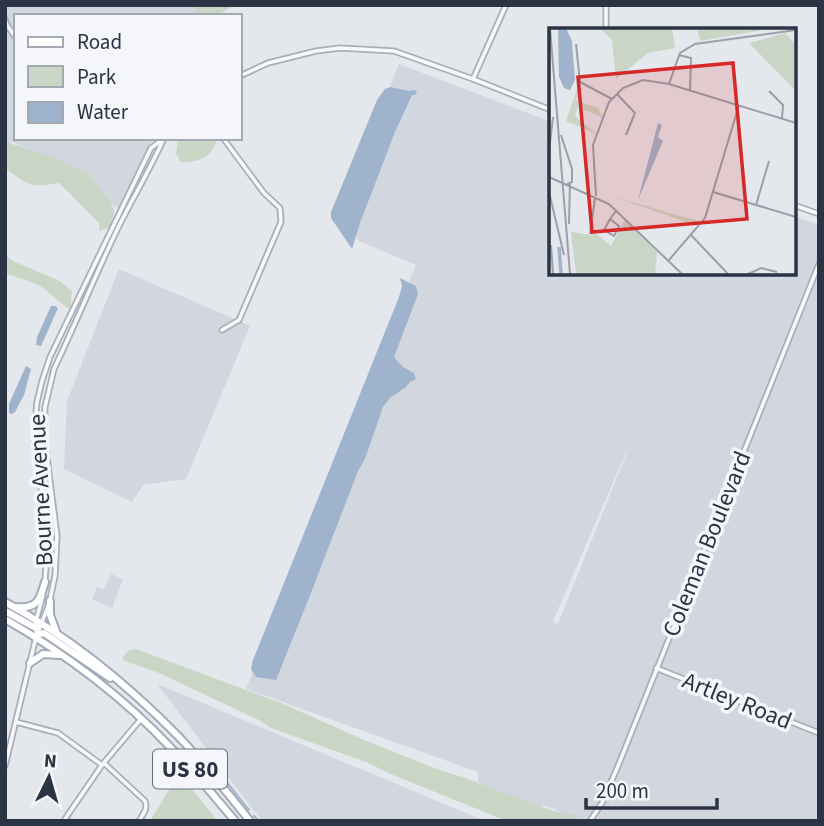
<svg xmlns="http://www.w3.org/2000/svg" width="824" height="826" font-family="'Source Sans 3',sans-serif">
  <rect width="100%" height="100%" fill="#e4e7ec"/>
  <g fill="#d2d6de" fill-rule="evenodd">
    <path d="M5,5H196V16H16V138H153L120,209L95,196L90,176L5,139Z"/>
    <path d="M399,64L551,122V273H794V216L819,225V821H582L544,805L540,808L484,788L478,781V772L246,689L416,265L359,241L340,207ZM627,450H628L558,624L553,621Z"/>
    <path d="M119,269L250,326L186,479L143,485L132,502L64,469L67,401Z"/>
    <path d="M111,574L123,579L112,608L92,599L97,587L104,589Z"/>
    <path d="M157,684L485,821H262Z"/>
  </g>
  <g fill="#c9d6c5">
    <path d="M196,5H234L217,16H196Z"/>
    <path d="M180,138H214L216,142C211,158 196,163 181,162L176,154L178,140Z"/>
    <path d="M5,140L12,144L44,154L87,172L110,201L114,211L111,227L99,231V223C85,210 73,195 59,183C30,188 28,185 5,168Z"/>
    <path d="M5,255L13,261L60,281L72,291L70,309C60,304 53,295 43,288C32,281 17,278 5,273Z"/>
    <path d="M136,649L281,703L364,740L434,768L465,778L553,811L572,814L578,817L579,821H507L393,775L366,762L271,728L261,721L159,673L125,661L122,658L129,650Z"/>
    <path d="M179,774L218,821H150Z"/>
  </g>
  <g fill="#9fb4cc">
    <path d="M390,87L409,91L413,90L417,91L415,95H412L395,132L360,223L352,249L331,218V212L377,100L385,89Z"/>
    <path d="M400,278L416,286L418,294L394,357L403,367L414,373L416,379L410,382L406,387L390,398L383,407L365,459L358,471L309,598L276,680L256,677L251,669L253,660L399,297L402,286Z"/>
    <path d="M51,306H55L58,308L41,346L36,345L37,337Z"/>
    <path d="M26,366L31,369L24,395L15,412L12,414L9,413V404Z"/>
  </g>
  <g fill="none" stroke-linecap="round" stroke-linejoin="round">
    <g stroke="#9fb4cc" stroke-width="2">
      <path d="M214,766L249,810"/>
      <path d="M254,816L259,821"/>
    </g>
    <defs>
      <g id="minor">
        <path d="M606,5V30"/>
        <path d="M5,19L7,25L16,38"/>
        <path d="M240,76L268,63L316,51L340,48L394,51L473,79L506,5"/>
        <path d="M473,79L551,110"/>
        <path d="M794,205L819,214"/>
        <path d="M222,330L239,320L281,222L280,208L264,193L223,138"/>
        <path d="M45,581L48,536L35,444V424L37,402L42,381L50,357L151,148L162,140"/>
        <path d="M36,635V621L43,595"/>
        <path d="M656,668L819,733"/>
        <path d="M16,722L58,733L102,765"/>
        <path d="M104,763L145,801C148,809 143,814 139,821"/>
        <path d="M5,766L36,637L49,604L55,576L57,536L44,434L45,407L54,369C76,323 95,276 117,230C132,199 150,170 164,138"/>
        <path d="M68,821L65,819L102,765L141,719"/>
        <path d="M590,821L602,803L618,766L819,264"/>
      </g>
      <g id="primary">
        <path d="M50,601V615L56,631"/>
        <path d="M5,602C69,637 127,684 178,736C203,762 227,792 250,821"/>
        <path d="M17,607C38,609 40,599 45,582"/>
        <path d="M5,611L34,627L42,624"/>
        <path d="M5,619C66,654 123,697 171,748C194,771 214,796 235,821"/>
        <path d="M36,637L39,634L44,633L110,678"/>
        <path d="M30,663L43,654L60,655"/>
      </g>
    </defs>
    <use href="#minor" stroke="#a9aeb7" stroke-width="7"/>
    <use href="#primary" stroke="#a3abb8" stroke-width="10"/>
    <use href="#minor" stroke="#f7f8fa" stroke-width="3.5"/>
    <use href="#primary" stroke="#fff" stroke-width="6"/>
  </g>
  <g text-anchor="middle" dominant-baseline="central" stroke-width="7" stroke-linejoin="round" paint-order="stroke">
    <rect fill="#f4f6f9" stroke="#676e7b" stroke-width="2" x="153" y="749.5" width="74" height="39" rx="5"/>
    <g font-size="23" font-weight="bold" fill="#2b3445">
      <text x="190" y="769">US 80</text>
    </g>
    <g font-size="24" fill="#2b3445" stroke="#f4f6f9">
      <text transform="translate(41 490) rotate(-93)">Bourne Avenue</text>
      <text transform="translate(707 544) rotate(-68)">Coleman Boulevard</text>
      <text transform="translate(737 701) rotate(22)">Artley Road</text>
    </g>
  </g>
  <g transform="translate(549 28)">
    <rect width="247" height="247" fill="#e4e7ec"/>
    <path d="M51,0H123L126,20L99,25L67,51L63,12ZM148,0H225L151,13ZM237,5L247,18V63L200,15ZM30,55L28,73L49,80L54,90L29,79L26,88L48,106L17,93ZM66,169L124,186L151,193L145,197ZM76,191L108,224L106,246H27L22,204L43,207L44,203L62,218Z" fill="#c9d6c5"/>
    <path d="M9,0H17L23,13L26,52L21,62L15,60L10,49ZM109,95L113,97L109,109L114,113L89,172Z" fill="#9fb4cc"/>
    <path fill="none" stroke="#9fb4cc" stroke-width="3.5" d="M10,219L12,246"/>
    <path fill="none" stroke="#9a9fa9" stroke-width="2" d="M1,0L21,246M27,16L31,54L63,71M130,27L142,30L141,62M120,56L247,95M220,63L234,77L233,91M68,66L86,85L77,107M12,107L23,141V154L18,156M0,123L4,89M0,149L60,176L133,246M0,164L15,227M164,164L247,189M47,168L44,117L60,74L74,60L94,52L120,56L131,25L146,16L247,2M207,177L220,133M61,191L70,198L65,208L55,202L61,191L67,183M20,196L21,154M41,206L46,170M142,207L179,246M2,217L4,246M120,232L156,190L190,77M199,246L212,240L228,244"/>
    <path fill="#d62828" fill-opacity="0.15" stroke="#d62828" stroke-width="3.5" d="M184,35L198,191L43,204L29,49Z"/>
    <rect width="247" height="247" fill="none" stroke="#2b3445" stroke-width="3.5"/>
  </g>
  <rect width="824" height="826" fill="none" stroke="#2b3445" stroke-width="14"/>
  <rect x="14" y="14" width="228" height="126" fill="#f4f6f9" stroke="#a4a8b1" stroke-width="2"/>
  <rect x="28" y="37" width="35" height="10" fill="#ffffff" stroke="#a4a8b1" stroke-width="2"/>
  <text x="77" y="49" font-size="21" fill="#2b3445">Road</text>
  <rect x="28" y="66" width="35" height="21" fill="#c9d6c5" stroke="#a4a8b1" stroke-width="2"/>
  <text x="77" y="84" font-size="21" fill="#2b3445">Park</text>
  <rect x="28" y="102" width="35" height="21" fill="#9fb4cc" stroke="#a4a8b1" stroke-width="2"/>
  <text x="77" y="119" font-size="21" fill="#2b3445">Water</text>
  <g transform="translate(49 777) rotate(5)" stroke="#f4f6f9" stroke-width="5" paint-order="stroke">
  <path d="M0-5L12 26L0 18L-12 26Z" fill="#2b3445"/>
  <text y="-10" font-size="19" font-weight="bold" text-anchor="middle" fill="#2b3445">N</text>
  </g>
  <path d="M586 798v10h131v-10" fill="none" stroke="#2b3445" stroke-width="3.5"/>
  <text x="596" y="798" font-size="21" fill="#2b3445" stroke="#f4f6f9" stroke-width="5" paint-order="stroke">200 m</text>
</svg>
